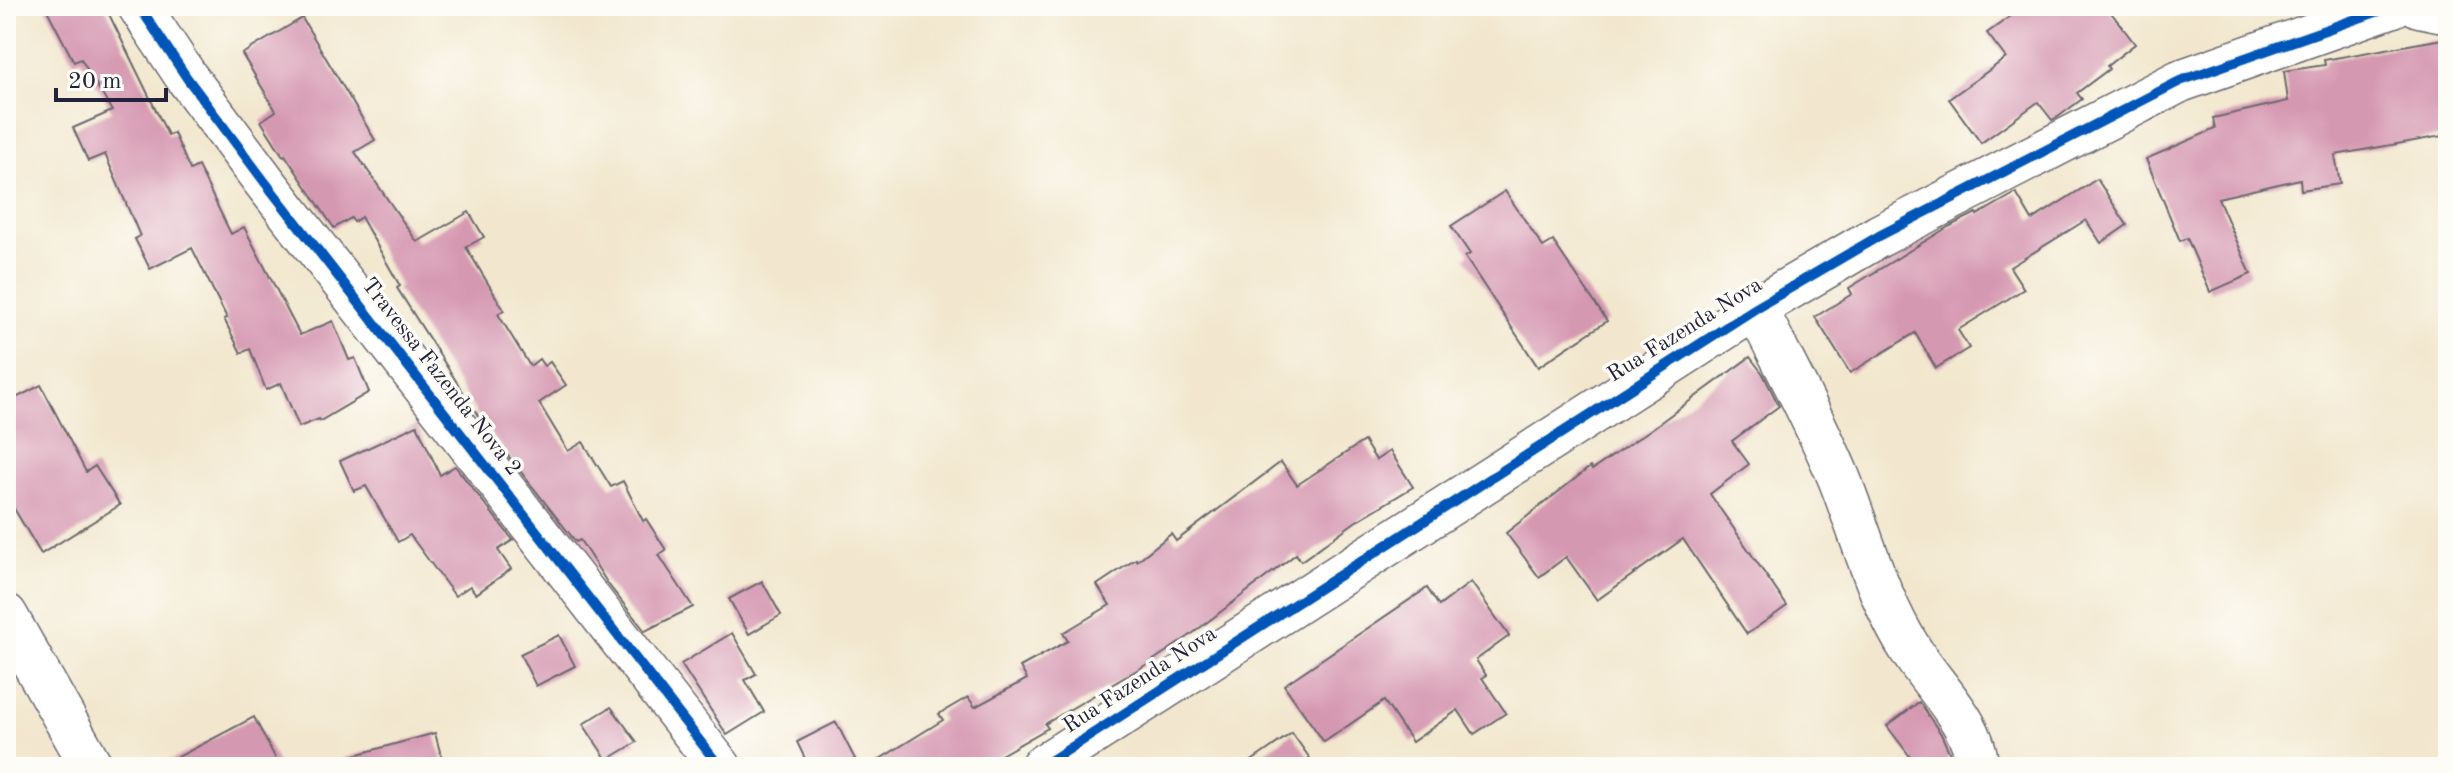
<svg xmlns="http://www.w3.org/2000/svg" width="2454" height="773" font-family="'Old Standard TT',serif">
  <rect width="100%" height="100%" fill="#fdfcf7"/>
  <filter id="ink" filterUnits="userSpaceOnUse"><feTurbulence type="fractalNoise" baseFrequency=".0125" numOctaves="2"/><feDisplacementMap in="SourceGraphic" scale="16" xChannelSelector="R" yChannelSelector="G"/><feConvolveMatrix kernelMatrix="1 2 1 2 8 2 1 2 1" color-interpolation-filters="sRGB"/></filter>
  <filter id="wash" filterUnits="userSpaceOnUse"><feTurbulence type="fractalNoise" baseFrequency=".006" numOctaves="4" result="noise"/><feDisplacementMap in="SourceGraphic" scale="32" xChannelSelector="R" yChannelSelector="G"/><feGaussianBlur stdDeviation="1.8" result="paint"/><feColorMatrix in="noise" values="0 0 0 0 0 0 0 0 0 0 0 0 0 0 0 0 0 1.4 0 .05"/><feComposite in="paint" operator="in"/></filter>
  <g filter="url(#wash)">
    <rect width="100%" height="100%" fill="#f2e7ce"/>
    <g id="blocks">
      <g fill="#d598b1">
        <path d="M45,6H105L168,135L174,133L190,170L198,166L231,234L244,227L300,335L333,321L349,360L355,358L369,392L320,421L319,419L299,427L281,383L266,390L250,349L241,353L224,319L227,318L192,248L150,269L135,239L140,236L105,154L88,161L73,128L112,111L81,59L74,62Z"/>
        <path d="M2025,6H2106L2135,44L2107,66L2109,69L2077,93L2082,99L2058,117L2052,120L2038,102L1981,143L1949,99L2006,58L1987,33Z"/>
        <path d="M302,18L375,140L355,152L417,242L469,212L484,237L466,247L504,310L498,314L530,366L539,359L544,366L550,362L566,385L539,403L568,451L583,442L611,487L623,481L643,521L646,519L666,550L659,555L693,607L645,631L608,584L580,540L576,542L484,425L397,288L400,286L361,217L354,222L351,218L334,228L285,155L283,156L261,121L276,111L242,54Z"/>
        <path d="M2448,38V135L2335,155L2340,184L2301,190L2300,179L2218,198L2251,274L2210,292L2187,238L2180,241L2146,159L2215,129L2213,118L2288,101L2284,71L2325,65L2324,60Z"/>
        <path d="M2097,179L2127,225L2101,243L2086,220L2010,267L2024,289L1958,330L1969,348L1936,368L1915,333L1850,373L1815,317L1852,294L1849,288L1948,227L1976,213L1977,215L2016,193L2032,220Z"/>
        <path d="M1505,191L1543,247L1553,241L1607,321L1538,367L1465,257L1470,254L1451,226Z"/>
        <path d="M1750,357L1763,374L1779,406L1732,441L1749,464L1710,494L1787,606L1747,634L1683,539L1597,600L1566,557L1539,577L1506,533L1590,467L1592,470L1650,430Z"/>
        <path d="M41,385L86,472L95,466L120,505L41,554L6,495V403Z"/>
        <path d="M417,425L440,475L455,466L513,540L498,550L511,569L476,594L470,586L455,596L410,535L398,542L366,486L354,491L340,461Z"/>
        <path d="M1364,441L1376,460L1390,451L1413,487L1355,522L1301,561L1296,554L1188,637L1149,663L1045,724L1048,728L980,767H867L943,720L939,714L968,697L975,707L1027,679L1020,667L1068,641L1063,633L1110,605L1097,585L1136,559L1137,561L1171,534L1176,541L1281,462L1297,485Z"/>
        <path d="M762,581L781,615L749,634L729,599Z"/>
        <path d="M1471,582L1509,636L1476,660L1486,675L1482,678L1506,713L1474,734L1458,710L1412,742L1384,701L1324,742L1284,685L1427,588L1439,606Z"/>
        <path d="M732,633L756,674L745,680L764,712L727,735L681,664Z"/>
        <path d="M559,635L575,666L536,686L520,654Z"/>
        <path d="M1919,702L1941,734L1951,756L1937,767H1918L1887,726Z"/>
        <path d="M611,707L637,742L607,760L583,724Z"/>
        <path d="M254,717L280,767H159Z"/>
        <path d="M836,722L859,767H809L797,742Z"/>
        <path d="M435,733L444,767H345L344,758Z"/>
        <path d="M1292,733L1316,767H1243Z"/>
      </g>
    </g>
  </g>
  <g filter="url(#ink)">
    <use href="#blocks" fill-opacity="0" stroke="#6b676e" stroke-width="2"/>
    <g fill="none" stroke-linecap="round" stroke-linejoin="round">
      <defs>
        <g id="street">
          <path d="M139,6L187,78L264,181L720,767"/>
          <path d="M2419,6L2448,12"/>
          <path d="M1756,308C1784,364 1815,420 1839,478C1862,536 1878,600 1912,652C1934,687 1977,726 1977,767"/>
          <path d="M6,615L92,767"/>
          <path d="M1041,767L1756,308L1879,236L2180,81L2393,6"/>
        </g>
      </defs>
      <use href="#street" stroke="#6b676e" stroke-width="45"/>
      <use href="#street" stroke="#fff" stroke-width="42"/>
      <defs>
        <g id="cycleway">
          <path d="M139,6L187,78L264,181L720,767"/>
          <path d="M1041,767L1756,308L1879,236L2180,81L2393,6"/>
        </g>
      </defs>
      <use href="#cycleway" stroke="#fdfcf7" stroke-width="15"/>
      <use href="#cycleway" stroke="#0057b8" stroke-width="10"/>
    </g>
  </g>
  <g text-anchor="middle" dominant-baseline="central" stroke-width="7" stroke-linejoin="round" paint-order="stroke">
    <g font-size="22" fill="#22223b" stroke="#fdfcf7">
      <text transform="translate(1685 330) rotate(-32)">Rua Fazenda Nova</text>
      <text transform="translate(441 377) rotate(52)">Travessa Fazenda Nova 2</text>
      <text transform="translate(1140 680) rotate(-33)">Rua Fazenda Nova</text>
    </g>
  </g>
  <rect width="2454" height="773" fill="none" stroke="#fdfcf7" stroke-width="32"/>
  <path d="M56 88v12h110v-12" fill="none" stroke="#22223b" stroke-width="4"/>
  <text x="68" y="88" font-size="24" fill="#22223b" stroke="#fdfcf7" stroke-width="6" paint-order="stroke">20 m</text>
</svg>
